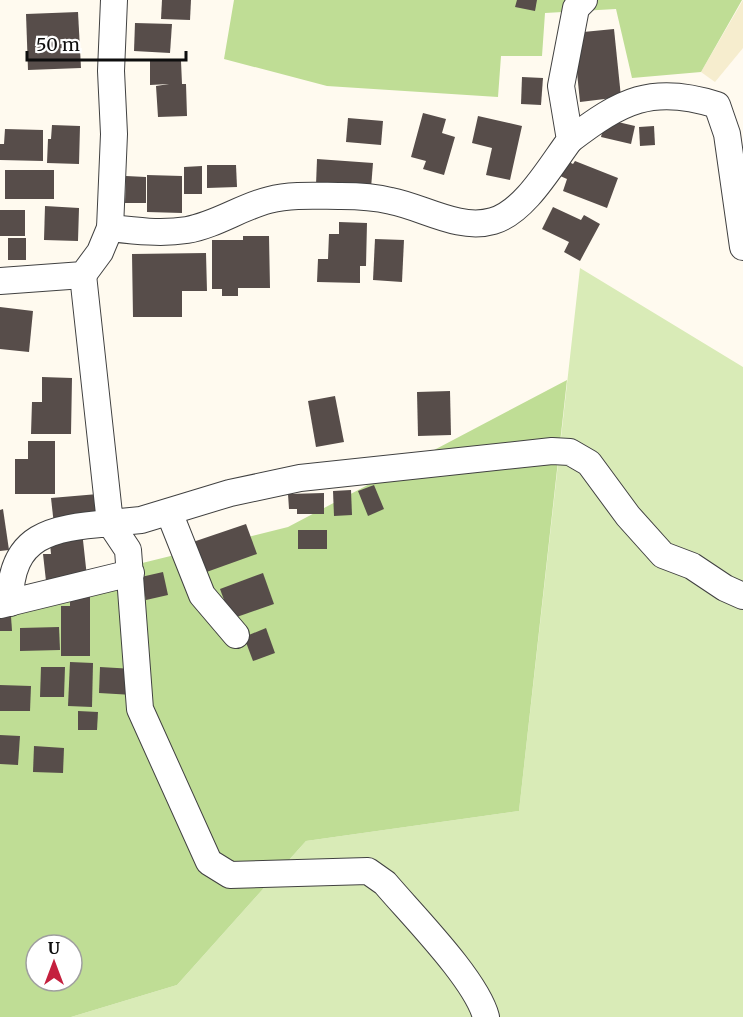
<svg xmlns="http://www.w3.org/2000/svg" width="743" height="1017" font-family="Merriweather,serif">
  <rect width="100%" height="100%" fill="#fffaef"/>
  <path fill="#f6edce" d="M743,0V48L715,82L701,72Z"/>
  <path fill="#d9ebb7" d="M580,268L743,367V1017H71L177,985L306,841L519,811Z"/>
  <g fill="#bfdd95" fill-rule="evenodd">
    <path d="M234,0H742L701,72L632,78L616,9L545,13L542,56H501L498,97L327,86L224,59Z"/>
    <path d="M567,380L519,811L306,841L177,985L71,1017H0V598L288,527ZM36,945H72V981H36Z"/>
  </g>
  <g fill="#574d4a">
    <path d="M162,0H191L190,20L161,19Z"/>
    <path d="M517,0H537L535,11L515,7Z"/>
    <path d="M78,12L81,68L28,70L26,14Z"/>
    <path d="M135,23L172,24L170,53L134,51Z"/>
    <path d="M614,29L621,97L580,102L573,33Z"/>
    <path d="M150,61H181L182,84H186L187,116L158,117L156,86L169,84L150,85Z"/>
    <path d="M522,77L543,78L541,105L521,104Z"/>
    <path d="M423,113L446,119L442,133L455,137L444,175L423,169L426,161L411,157Z"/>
    <path d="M478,116L522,126L510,180L486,175L492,148L472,143Z"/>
    <path d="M348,118L383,121L381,145L346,142Z"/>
    <path d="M605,119L635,126L631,144L601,137Z"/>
    <path d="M52,125L80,126L79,164L47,163L48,139H51Z"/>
    <path d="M654,126L655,145L640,146L639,127Z"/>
    <path d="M5,129L43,130V161L0,160V144H4Z"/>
    <path d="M317,159L373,163L371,188L316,185Z"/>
    <path d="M565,160L573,164L575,161L618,178L607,208L563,191L567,179L558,175Z"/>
    <path d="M207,165H236L237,187L207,188Z"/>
    <path d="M202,166V194H184V167Z"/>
    <rect x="5" y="170" width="49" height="29"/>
    <path d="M147,175L182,176V213L147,212Z"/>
    <path d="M126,176L146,177V203H125Z"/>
    <path d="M45,206L79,208L78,241L44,240Z"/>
    <path d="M553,207L581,220L584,215L600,224L580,261L564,252L569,242L542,229Z"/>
    <rect x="0" y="210" width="25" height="26"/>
    <path d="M339,222L367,223L366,266H360V283L317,282L318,259H328L329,234H339Z"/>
    <path d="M243,236H269L270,288H238V296H222V289H212V240H243Z"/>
    <rect x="8" y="238" width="18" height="22"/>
    <path d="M375,239L404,240L402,282L373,280Z"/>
    <path d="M206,253L207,291H182V317H133L132,254Z"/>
    <path d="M0,307L33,311L29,352L0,349Z"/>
    <path d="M42,377L72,378L71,434H31L32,402H42Z"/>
    <path d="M450,391L451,435L418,436L417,392Z"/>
    <path d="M335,396L344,442L316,447L308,401Z"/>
    <path d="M28,441H55V494H15V459H28Z"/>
    <path d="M374,485L384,509L368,516L358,491Z"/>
    <path d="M351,490L352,515L334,516L333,491Z"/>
    <path d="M324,493V514H297V509H289L288,494Z"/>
    <path d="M98,494L100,521L54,525L51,498Z"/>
    <path d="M3,509L9,550L0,551V510Z"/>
    <path d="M246,524L257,554L201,574L190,543Z"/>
    <rect x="298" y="530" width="29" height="19"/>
    <path d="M82,531L87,577L46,581L43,554H51L49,534Z"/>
    <path d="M163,572L168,595L146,600L141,577Z"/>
    <path d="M263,573L274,604L231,619L220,589Z"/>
    <path d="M90,591V656H61V606H70V592Z"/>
    <path d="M11,616L12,631H0V617Z"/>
    <path d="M59,627L60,650L20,651V628Z"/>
    <path d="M266,628L275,653L253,661L244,637Z"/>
    <path d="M70,662L93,663L92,707L68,706Z"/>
    <path d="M41,667H65L64,697H40Z"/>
    <path d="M100,667L134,669L133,695L99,693Z"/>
    <path d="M0,685L31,686L30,711H0Z"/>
    <path d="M78,711L98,712L97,730H78Z"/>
    <path d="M0,735L20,736L18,765L0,764Z"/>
    <path d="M34,746L64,748L63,773L33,772Z"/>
  </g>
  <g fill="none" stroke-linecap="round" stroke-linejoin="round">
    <defs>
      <g id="street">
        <path d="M570,140C621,101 652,84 717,105L727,134L743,247"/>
        <path d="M110,228C136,231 162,234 187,230C216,225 241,207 269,200C292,194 318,196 341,196C358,196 375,197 391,201C423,207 459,231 493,221C525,212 551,165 570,140L561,86L576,8L584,0"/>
        <path d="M83,275L110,523L141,520L230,493L300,478L552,451L570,452L589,463L628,516L663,555L692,566L725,588L743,596"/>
        <path d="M0,281L83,275L100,252L110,228L114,134L111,71L114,0"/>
        <path d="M169,512L202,595L236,635"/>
        <path d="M10,603C10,534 51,528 110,523L128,550L140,709L209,862L230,875L368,871L385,883C412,915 476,979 486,1017"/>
        <path d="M0,605L131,573"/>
      </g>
    </defs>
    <use href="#street" stroke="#414141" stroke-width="28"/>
    <use href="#street" stroke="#fff" stroke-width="26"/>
  </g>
  <g transform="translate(54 963)"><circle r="28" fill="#ffffff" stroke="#9f9f9f" stroke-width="1.5"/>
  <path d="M0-4.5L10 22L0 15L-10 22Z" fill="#c4203e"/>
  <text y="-9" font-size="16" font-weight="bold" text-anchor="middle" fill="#0e0e0e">U</text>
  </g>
  <path d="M27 51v9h159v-9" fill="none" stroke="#0e0e0e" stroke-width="3"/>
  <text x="36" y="51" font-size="18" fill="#0e0e0e" stroke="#ffffff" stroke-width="4.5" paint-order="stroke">50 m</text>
</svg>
